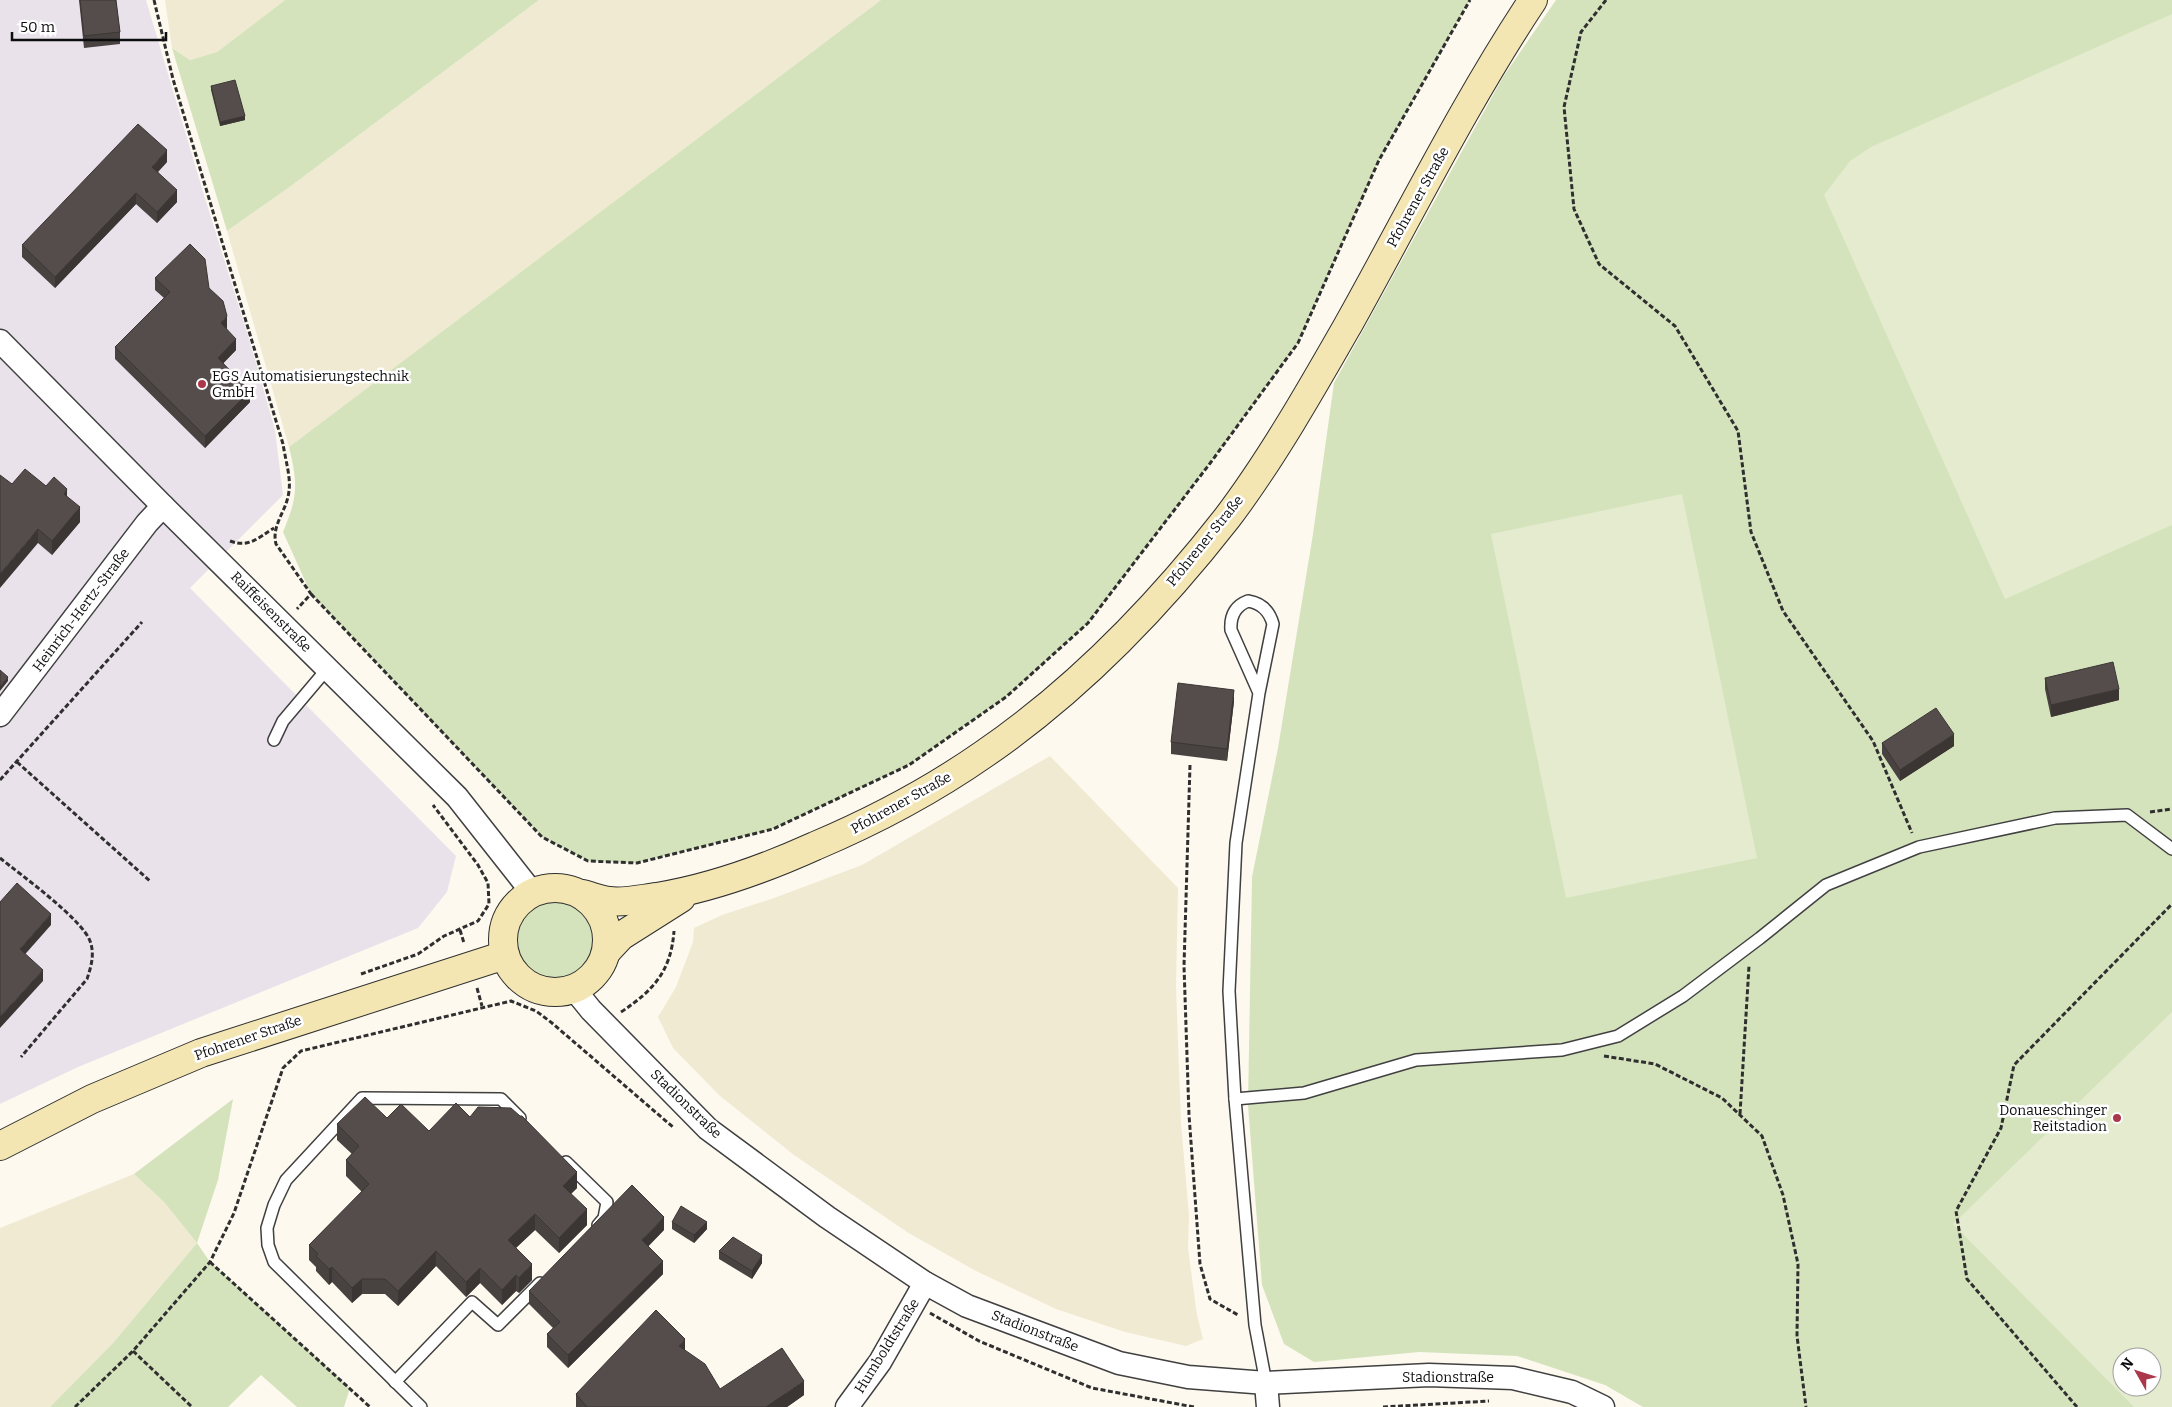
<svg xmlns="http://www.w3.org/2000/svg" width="2172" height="1407" font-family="Bitter,serif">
  <rect width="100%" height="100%" fill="#fdf9ef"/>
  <path fill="#e9e2eb" d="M0,0H146L204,195L250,342L275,430L283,495L190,588L456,856L447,892L418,928L78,1067L0,1104Z"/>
  <g fill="#f0ead2">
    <path d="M165,0H285L217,52L190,60L172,48Z"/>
    <path d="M539,0H881L289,447L227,231L291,186Z"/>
    <path d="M1050,756L1178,888L1176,987L1181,1123L1189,1215L1188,1248L1197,1315L1203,1339L1186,1346L1125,1332L1056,1309L976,1271L907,1232L794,1155L720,1096L673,1048L658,1017L676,987L693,942L694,928L722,915L774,898L862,865Z"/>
    <path d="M134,1174L164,1202L197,1243L113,1343L50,1407H0V1228Z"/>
  </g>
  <g fill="#d5e3bd" fill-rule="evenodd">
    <path d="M285,0H539L291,186L227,231L172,48L190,60L217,52Z"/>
    <path d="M881,0H1470L1379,160L1298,343L1211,462L1088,623L1006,697L909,765L773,829L637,863L588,861L542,837L311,594L283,532C298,496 298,485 289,447Z"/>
    <path d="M1556,0H2172V1407H1643L1605,1385L1517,1356L1419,1352L1314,1362L1284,1344L1262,1285L1248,1105L1252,877L1278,748L1313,534L1334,383L1503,77ZM2122,1357H2152V1387H2122Z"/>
    <circle cx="555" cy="939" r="45"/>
    <path d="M233,1099L218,1180L197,1243L210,1262L350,1388L344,1407H297L261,1375L228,1407H50L113,1343L197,1243L164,1202L134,1174Z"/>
  </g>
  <g fill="#e4ebce" fill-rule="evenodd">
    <path d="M2172,14V525L2005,599L1824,195L1850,161L1871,147Z"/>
    <path d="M1682,494L1757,858L1566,898L1491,534Z"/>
    <path d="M2172,1012V1407H2134L1953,1224ZM2122,1357H2152V1387H2122Z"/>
  </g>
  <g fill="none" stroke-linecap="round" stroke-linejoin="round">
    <defs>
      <g id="service">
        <path d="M1259,693L1231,630C1230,616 1235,606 1248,601C1261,603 1269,610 1273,624L1259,693L1236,843L1229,991L1235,1099L1255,1325L1266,1383"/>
        <path d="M274,740L283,721L327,669"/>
        <path d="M1235,1099L1304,1093L1416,1060L1562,1050L1618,1036L1683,996L1760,938L1826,885L1919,847L2055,818L2127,815L2172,849"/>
        <path d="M566,1162L607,1202L604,1218L598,1225"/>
        <path d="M395,1382L472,1302L498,1325L540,1283"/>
        <path d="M421,1407L274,1262L268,1245L267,1228L274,1205L286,1180L362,1098L501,1099L520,1118"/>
      </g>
      <g id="minor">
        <path d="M0,341L163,506L457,797L531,891"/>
        <path d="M0,715L147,523L163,506"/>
        <path d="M574,989L591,1010L708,1129L827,1217L925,1283L967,1306L1119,1363L1188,1377L1266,1383L1429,1375L1513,1378L1572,1392L1603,1407"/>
        <path d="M1266,1383L1268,1407"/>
        <path d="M847,1407L880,1362L925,1283"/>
      </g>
      <g id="secondary">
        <circle cx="555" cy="940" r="52"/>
        <path d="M582,894C591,896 600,900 609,901C624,903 641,899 657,897C712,888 764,869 815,846C874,821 931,791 984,754C1076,691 1159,605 1227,518C1271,460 1312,388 1348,325C1409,216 1464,104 1533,0"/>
        <path d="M607,951L621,936L681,898"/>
        <path d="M0,1146L92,1099L201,1053L505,955"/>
      </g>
    </defs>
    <use href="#service" stroke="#404040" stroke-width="14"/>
    <use href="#minor" stroke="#404040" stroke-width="25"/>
    <use href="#secondary" stroke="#2f2f2f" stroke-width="30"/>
    <g stroke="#2f2f2f" stroke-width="3" stroke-dasharray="5 2.5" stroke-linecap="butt">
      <path d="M154,0L173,79L283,444C285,458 291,477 289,491C287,511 271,525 276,544L311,594L297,609"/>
      <path d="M1606,0L1581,32L1564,107L1574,209L1599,264L1675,326L1738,431L1751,532L1783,611L1873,741L1912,833"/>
      <path d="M230,541C249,548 258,538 274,528"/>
      <path d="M311,594L542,837L588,861L637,863L773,829L909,765L1006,697L1088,623L1211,462L1298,343L1379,160L1470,0"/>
      <path d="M17,762L150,881"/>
      <path d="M1190,765L1184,966L1189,1115L1200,1264L1210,1299L1238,1315"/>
      <path d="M0,780L142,622"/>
      <path d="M2150,812L2172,809"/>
      <path d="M0,858C21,875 82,919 90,941C95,954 91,967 87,979L21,1057"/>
      <path d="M460,930L464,943"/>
      <path d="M361,974L418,954L444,936L478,921L489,904L488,883L478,865L433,805"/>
      <path d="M477,988L482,1006"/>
      <path d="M621,1012C654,990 671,971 674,931"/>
      <path d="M1604,1056L1655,1064L1722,1098L1762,1136L1783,1195L1798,1264L1797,1336L1806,1407"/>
      <path d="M1740,1114L1749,966"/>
      <path d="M210,1262L370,1407"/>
      <path d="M930,1313L979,1341L1092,1388L1194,1407"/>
      <path d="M133,1351L192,1407"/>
      <path d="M75,1407L133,1351L210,1262L234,1213L283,1068L301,1051L511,1001L536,1011L552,1023L674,1128"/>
      <path d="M1383,1407L1489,1401"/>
      <path d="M2077,1407L1967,1279L1956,1211L2001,1128L2014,1065L2172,904"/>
    </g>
    <use href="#service" stroke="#fff" stroke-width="11"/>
    <use href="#minor" stroke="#fff" stroke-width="22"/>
    <use href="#secondary" stroke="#f4e6b3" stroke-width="28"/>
  </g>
  <g fill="#484240">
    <path d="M79,0H116L120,32V44L84,48Z"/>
    <path d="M211,86L245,120L220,126L211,90Z"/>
    <path d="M167,162L158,172L177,202L157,223L136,204L55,288L22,257V245Z"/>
    <path d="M155,278L209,288L236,350L223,363L250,402L205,448L115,359V347L164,298L155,290Z"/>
    <path d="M12,484L46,486L67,497L80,522L52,555L38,543Z"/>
    <path d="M2045,678L2119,700L2051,717L2045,689Z"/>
    <path d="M1234,701L1227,761L1171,754V742Z"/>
    <path d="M1882,743L1954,746L1900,781L1882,754Z"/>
    <path d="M470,1117L577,1188L571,1194L587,1225L559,1253L535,1230L516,1248L532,1280L519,1293L516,1291L502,1305L480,1283L466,1297L436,1266L398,1306L385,1294H362L352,1303L332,1282L329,1285L316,1271V1267L309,1260V1245L362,1192L346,1176V1160L352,1154L337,1140V1124L387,1118L429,1131Z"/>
    <path d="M672,1222L707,1229L694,1243L672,1229Z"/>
    <path d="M664,1230L648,1246L663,1274L568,1368L547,1347V1334L553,1328L529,1304V1291Z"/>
    <path d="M719,1251L762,1263L752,1279L719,1259Z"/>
    <path d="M685,1350L720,1389L804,1395L787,1407H576V1394Z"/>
  </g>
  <g fill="#3b3634">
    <path d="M245,116V120L220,126V122Z"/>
    <path d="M167,150V162L152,178V167Z"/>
    <path d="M177,190V202L157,223V212Z"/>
    <path d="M136,193V204L55,288V277Z"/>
    <path d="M227,316V328L221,334V323Z"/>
    <path d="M236,339V350L218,369V358Z"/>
    <path d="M250,391V402L205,448V436Z"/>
    <path d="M67,489V503L64,494Z"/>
    <path d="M80,507V522L52,555V541Z"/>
    <path d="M38,529V543L0,588V574Z"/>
    <path d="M8,677V681L0,691V687Z"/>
    <path d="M2119,689V700L2051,717V705Z"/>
    <path d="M1234,690V701L1227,761V749Z"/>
    <path d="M1954,734V746L1900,781V770Z"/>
    <path d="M51,914V925L20,960V949Z"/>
    <path d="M43,970V981L0,1028V1017Z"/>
    <path d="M577,1172V1188L563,1201V1186Z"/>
    <path d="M587,1209V1225L559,1253V1238Z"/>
    <path d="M535,1214V1230L508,1255V1240Z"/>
    <path d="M664,1217V1230L642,1253V1240Z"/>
    <path d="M707,1222V1229L694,1243V1235Z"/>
    <path d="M436,1251V1266L398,1306V1291Z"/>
    <path d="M762,1255V1263L752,1279V1271Z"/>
    <path d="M663,1261V1274L568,1368V1355Z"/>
    <path d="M532,1264V1280L519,1293V1278Z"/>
    <path d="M332,1267V1282L329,1285V1269Z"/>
    <path d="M480,1268V1283L466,1297V1282Z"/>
    <path d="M516,1275V1291L502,1305V1290Z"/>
    <path d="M362,1279V1294L352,1303V1288Z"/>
    <path d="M685,1339V1353L679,1346Z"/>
    <path d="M804,1381V1395L787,1407H766Z"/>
  </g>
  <g fill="#544d4b" stroke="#3b3634">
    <path d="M80,0H116L120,32L84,36Z"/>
    <path d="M235,80L245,116L220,122L211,86Z"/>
    <path d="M138,124L167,150L152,167L177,190L157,212L136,193L55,277L22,245Z"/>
    <path d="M190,244L205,259L209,288L223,301L227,316L221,323L236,339L218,358L250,391L205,436L115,347L170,292L155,278Z"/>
    <path d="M25,469L46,486L54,477L67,489L64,494L80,507L52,541L38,529L0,574V475L12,484Z"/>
    <path d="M2113,662L2119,689L2051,705L2045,678Z"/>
    <path d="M0,670L8,677L0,687Z"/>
    <path d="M1178,683L1234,690L1227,749L1171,742Z"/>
    <path d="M1936,708L1954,734L1900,770L1882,743Z"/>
    <path d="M17,883L51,914L20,949L43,970L0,1017V902Z"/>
    <path d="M365,1097L387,1118L401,1104L429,1131L456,1103L470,1117L478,1107L511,1108L520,1116H522L577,1172L563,1186L587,1209L559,1238L535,1214L508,1240L532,1264L519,1278L516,1275L502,1290L480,1268L466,1282L436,1251L398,1291L385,1279H362L352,1288L332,1267L329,1269L316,1256L318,1254L309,1245L369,1184L346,1160L359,1146L337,1124Z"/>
    <path d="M632,1185L664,1217L642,1240L663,1261L568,1355L547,1334L560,1322L529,1291Z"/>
    <path d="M681,1206L707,1222L694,1235L672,1222Z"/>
    <path d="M733,1237L762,1255L752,1271L719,1251Z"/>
    <path d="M656,1310L685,1339L679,1346L705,1364L720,1389L782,1348L804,1381L766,1407H587L576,1394Z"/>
  </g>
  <g fill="#aa374a" stroke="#fff" stroke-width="2">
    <circle cx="202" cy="384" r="5"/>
    <circle cx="2117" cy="1118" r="5"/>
  </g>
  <g text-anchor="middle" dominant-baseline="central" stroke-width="5" stroke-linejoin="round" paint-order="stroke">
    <g font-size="14" fill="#0d0d0d" stroke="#fff">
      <text transform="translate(1418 197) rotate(-61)">Pfohrener Straße</text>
      <text transform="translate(1205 541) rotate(-51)">Pfohrener Straße</text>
      <text transform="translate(81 610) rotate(-53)">Heinrich-Hertz-Straße</text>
      <text transform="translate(271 612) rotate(45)">Raiffeisenstraße</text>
      <text transform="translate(901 803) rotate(-29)">Pfohrener Straße</text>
      <text transform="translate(248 1038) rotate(-19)">Pfohrener Straße</text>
      <text transform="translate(686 1104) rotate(44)">Stadionstraße</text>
      <text transform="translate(1035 1331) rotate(21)">Stadionstraße</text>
      <text transform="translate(887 1346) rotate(-58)">Humboldtstraße</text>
      <text x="1448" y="1377">Stadionstraße</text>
    </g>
    <g font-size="14" fill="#0d0d0d" stroke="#fff" text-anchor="start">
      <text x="212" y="376">EGS Automatisierungstechnik<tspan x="212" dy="16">GmbH</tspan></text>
      <text x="2107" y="1110" text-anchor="end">Donaueschinger<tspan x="2107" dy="16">Reitstadion</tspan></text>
    </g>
  </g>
  <g transform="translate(2137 1372) rotate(309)"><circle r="24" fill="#ffffff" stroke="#9e9e9e"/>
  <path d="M0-4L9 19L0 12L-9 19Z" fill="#aa374a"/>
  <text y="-8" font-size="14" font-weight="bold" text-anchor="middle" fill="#0d0d0d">N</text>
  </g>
  <path d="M12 32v8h154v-8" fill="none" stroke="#0d0d0d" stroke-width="2.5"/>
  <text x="20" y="32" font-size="15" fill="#0d0d0d" stroke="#ffffff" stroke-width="4" paint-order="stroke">50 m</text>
</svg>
